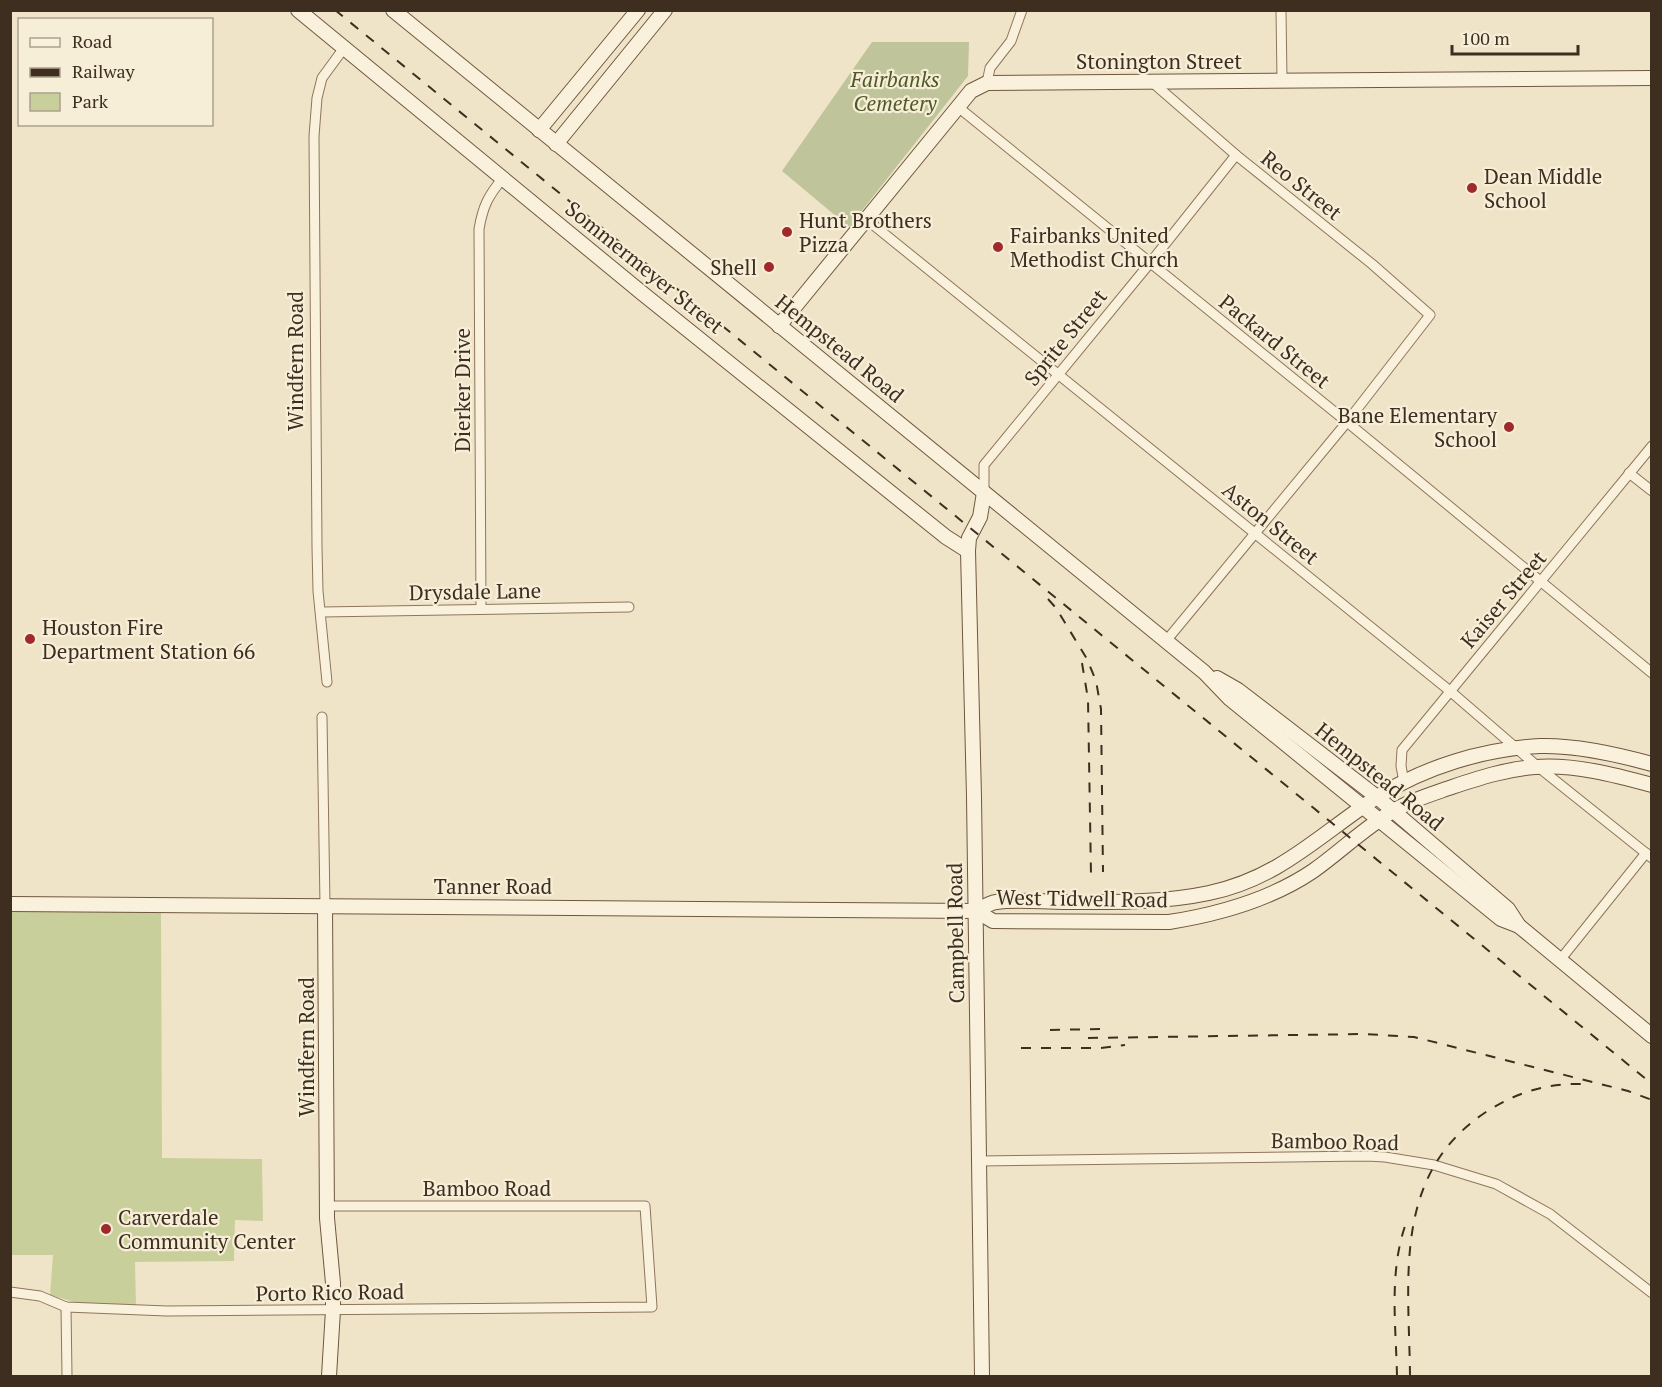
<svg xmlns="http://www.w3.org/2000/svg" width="1662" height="1387" font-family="'PT Serif',serif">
  <rect width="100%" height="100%" fill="#f0e4c8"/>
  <path fill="#c9cf9b" d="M11,909H161L162,1158L262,1159L263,1221L235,1220L234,1261L135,1262L136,1305L133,1307L78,1303L50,1295L53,1255H11Z"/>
  <path fill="#bfc49a" d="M872,42H969L968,76L849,227L782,171Z"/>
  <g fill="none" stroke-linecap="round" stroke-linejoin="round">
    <defs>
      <g id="street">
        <path d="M1281,10L1282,80"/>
        <path d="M1152,82L1236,155L1372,264L1430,315L1347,422L1166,641"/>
        <path d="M987,83L990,68L1011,41L1022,10"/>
        <path d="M958,107L1347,422L1652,673"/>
        <path d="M866,219L1450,691L1537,766L1652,858"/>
        <path d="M1629,473L1652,491"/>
        <path d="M984,493V465L1150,263L1236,155"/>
        <path d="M481,609L479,229C483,206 488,196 503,178"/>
        <path d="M322,612L629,607"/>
        <path d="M327,682L318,591L317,547L314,136L317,98L322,78L344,48"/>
        <path d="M322,717L325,905"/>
        <path d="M1404,782L1401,766L1402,750L1652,446"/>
        <path d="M1560,960L1646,853"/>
        <path d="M979,1161L1367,1156L1385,1157L1434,1165L1496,1184L1550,1214L1652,1293"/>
        <path d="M10,1292L40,1296L66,1307L167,1311L652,1307L645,1206H328"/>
        <path d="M66,1307L67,1376"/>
      </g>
      <g id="secondary">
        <path d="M298,10L642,293L946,537L968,551"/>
        <path d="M393,10L1204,672L1229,698L1501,919L1519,926"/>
        <path d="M539,130L638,10"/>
        <path d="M556,144L665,10"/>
        <path d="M779,326L958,107L971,91L987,83L1652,78"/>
        <path d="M1217,678L1238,690L1377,797L1508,909L1519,926L1652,1036"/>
        <path d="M10,904L976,911C982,908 989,903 996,902C1017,899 1043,902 1064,902C1112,902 1162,903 1209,893C1280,878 1319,835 1377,797C1425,767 1483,749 1540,746C1576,745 1616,754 1652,764"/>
        <path d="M325,905L327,1218L333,1283V1310L329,1376"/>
        <path d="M976,911L993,921L1169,922C1220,914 1270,900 1313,871C1340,852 1364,828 1393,811C1411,800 1432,794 1452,787C1479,778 1506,769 1535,767C1574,764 1615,775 1652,785"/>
        <path d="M982,1376L974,797L968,551L969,538L980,517L984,493"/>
      </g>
    </defs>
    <use href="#street" stroke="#8d765c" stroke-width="11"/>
    <use href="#secondary" stroke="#6f573f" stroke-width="16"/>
    <use href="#street" stroke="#faf1dc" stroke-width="9"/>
    <use href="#secondary" stroke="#faf1dc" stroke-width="14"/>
    <g stroke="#3d2e20" stroke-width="2" stroke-dasharray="10 10" stroke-linecap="butt">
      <path d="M335,10L1652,1084"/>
      <path d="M1048,599L1056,608L1087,659L1096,681L1101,709L1103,872"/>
      <path d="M1082,663L1088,699L1091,875"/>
      <path d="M1050,1030L1102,1029"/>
      <path d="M1088,1038L1364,1034L1414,1037L1628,1091L1652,1100"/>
      <path d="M1021,1048H1101L1125,1045"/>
      <path d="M1397,1376C1396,1324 1388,1268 1408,1218"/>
      <path d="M1410,1376C1409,1278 1392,1174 1486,1112C1515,1093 1547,1083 1581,1084"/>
    </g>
  </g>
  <g fill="#9e2a2b" stroke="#f7eed8" stroke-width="2">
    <circle cx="1472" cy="188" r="6"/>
    <circle cx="787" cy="232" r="6"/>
    <circle cx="998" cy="247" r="6"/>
    <circle cx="769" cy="267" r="6"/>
    <circle cx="1509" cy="427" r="6"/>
    <circle cx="30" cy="639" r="6"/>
    <circle cx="106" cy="1229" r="6"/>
  </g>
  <g text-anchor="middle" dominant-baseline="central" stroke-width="4.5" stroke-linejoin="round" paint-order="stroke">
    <g font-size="21" fill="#3d2e20" stroke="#f7eed8">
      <text x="1159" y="61">Stonington Street</text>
      <text transform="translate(1302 185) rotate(39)">Reo Street</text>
      <text transform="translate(645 267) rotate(39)">Sommermeyer Street</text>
      <text transform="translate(1065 337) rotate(-51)">Sprite Street</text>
      <text transform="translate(1275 341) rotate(39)">Packard Street</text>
      <text transform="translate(840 348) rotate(39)">Hempstead Road</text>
      <text transform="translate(295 361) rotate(-90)">Windfern Road</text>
      <text transform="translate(462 390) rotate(-90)">Dierker Drive</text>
      <text transform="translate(1271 523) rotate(39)">Aston Street</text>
      <text transform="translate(475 591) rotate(-1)">Drysdale Lane</text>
      <text transform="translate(1503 599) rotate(-50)">Kaiser Street</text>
      <text transform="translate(1380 776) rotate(39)">Hempstead Road</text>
      <text x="493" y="886">Tanner Road</text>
      <text transform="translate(1082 898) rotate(1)">West Tidwell Road</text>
      <text transform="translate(955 933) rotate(-91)">Campbell Road</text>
      <text transform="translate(306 1047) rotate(-90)">Windfern Road</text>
      <text transform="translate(1335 1141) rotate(1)">Bamboo Road</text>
      <text x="487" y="1188">Bamboo Road</text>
      <text transform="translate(330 1292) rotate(-1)">Porto Rico Road</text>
    </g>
    <g font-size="21" font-style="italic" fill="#4d5a26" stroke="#f7eed8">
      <text x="895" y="79">Fairbanks<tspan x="895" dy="24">Cemetery</tspan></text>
    </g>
    <g font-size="21" fill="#3d2e20" stroke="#f7eed8" text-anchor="start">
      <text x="1484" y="176">Dean Middle<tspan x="1484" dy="24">School</tspan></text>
      <text x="799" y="220">Hunt Brothers<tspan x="799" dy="24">Pizza</tspan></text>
      <text x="1010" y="235">Fairbanks United<tspan x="1010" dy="24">Methodist Church</tspan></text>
      <text x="757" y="267" text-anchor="end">Shell</text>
      <text x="1497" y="415" text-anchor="end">Bane Elementary<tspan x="1497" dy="24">School</tspan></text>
      <text x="42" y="627">Houston Fire<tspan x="42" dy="24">Department Station 66</tspan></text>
      <text x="118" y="1217">Carverdale<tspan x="118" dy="24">Community Center</tspan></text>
    </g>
  </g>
  <rect width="1662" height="1387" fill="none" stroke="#3d2e20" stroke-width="24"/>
  <rect x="18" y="18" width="195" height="108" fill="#f7eed8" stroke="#ada18e" stroke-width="1.5"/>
  <rect x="30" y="38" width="30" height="9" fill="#faf1dc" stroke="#ada18e" stroke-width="1.5"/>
  <text x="72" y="48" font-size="18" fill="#3d2e20">Road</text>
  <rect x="30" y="68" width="30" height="9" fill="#3d2e20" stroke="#ada18e" stroke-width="1.5"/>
  <text x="72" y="78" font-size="18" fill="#3d2e20">Railway</text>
  <rect x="30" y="93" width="30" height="18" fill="#c9cf9b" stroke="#ada18e" stroke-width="1.5"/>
  <text x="72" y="108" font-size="18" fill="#3d2e20">Park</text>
  <path d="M1452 45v9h126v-9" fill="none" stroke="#3d2e20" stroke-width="3"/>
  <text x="1461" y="45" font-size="18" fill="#3d2e20" stroke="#f7eed8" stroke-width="4.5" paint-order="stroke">100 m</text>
</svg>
